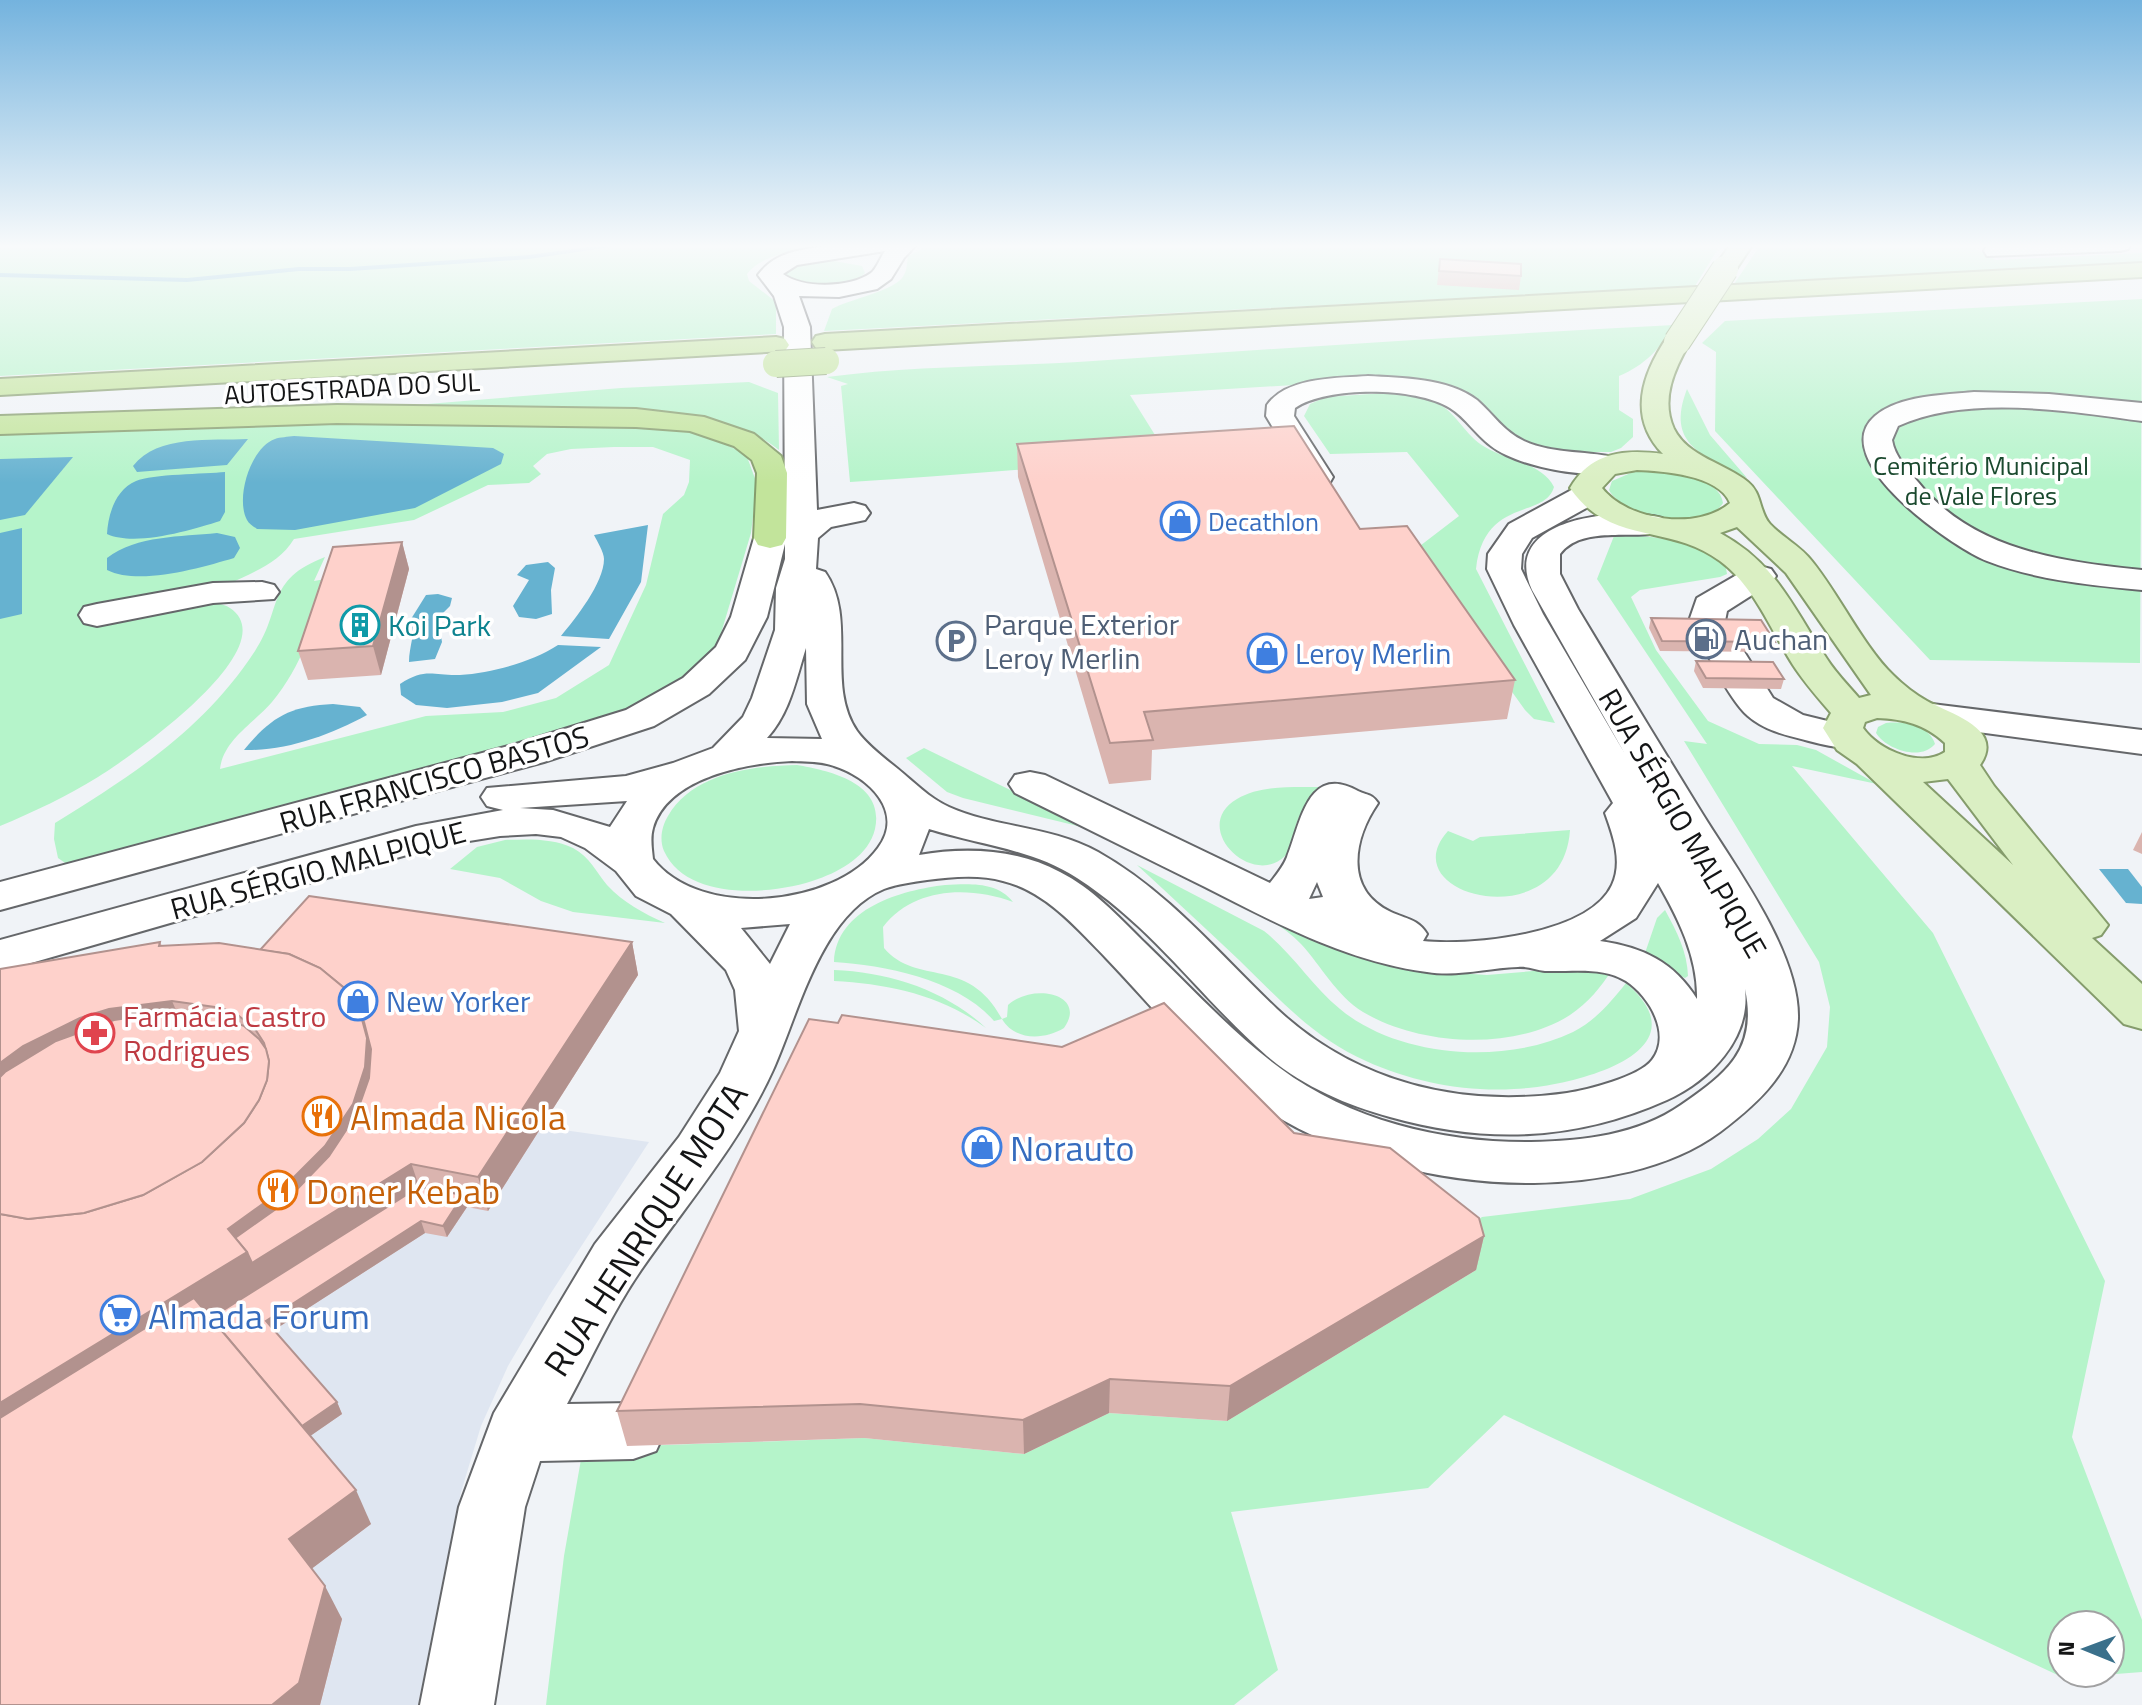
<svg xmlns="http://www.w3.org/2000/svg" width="2142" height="1705" font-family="'Titillium Web',sans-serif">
  <rect width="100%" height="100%" fill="#f0f3f7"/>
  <path fill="#dfe6f1" d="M542,1127L649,1142L549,1296L508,1366L481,1426L461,1492L418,1705H320L342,1619L306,1573L211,1332Z"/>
  <path fill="#efe3f8" d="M1967,244H2142V253L1995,260Z"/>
  <g fill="#b5f4ca" fill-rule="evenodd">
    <path d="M0,244H872C838,249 769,244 747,274L749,281L776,302V334L0,376Z"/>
    <path d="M932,244H1721L1695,286L824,331L832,309C849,299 896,291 904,275C907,270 907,262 908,256Z"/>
    <path d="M1761,244H1967L1996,260L2142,253V262L1734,284Z"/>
    <path d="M823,259L862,266L865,273C845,294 807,286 783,278L782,272L794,264Z"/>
    <path d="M2142,299L2140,663L1930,660L1715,431L1716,352L1702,343L1725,321Z"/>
    <path d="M1674,325C1660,349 1645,365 1619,376V410L1633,419V437L1621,448L1611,452H1563L1517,441L1483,407L1375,380L1130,395L1170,459C1063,465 957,476 850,482L841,386L848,384L827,377C916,365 1004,367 1093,361C1287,348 1480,335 1674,325Z"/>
    <path d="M749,382L778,393L779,450C753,430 729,423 698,418L403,406L621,388Z"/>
    <path d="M1687,389L1710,435L1747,478C1704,455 1665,446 1687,389Z"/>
    <path d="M1386,393C1403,394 1419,395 1435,402C1456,411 1465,436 1485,447C1506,460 1542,463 1554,487C1545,519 1484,497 1476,569L1555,723L1534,719L1525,710L1412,552L1459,516L1407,452L1330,454L1304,416L1310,404L1326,397Z"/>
    <path d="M327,419L662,426L701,433L746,454L757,484L751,533L716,650L694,673L621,715L513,749L68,865L58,858L54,839L55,823C134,774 203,730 255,651C283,609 265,580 325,557L314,581L331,578C315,622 302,666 272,702C254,723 223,740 220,769L426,716L503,712L556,698L609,665L646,585L663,514L684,495L689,482L690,460L653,447H614L571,449L547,454L533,466L541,474L529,483L488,485L414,520L294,539C274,572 232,577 201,600C209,602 223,603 230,608C288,647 129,758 98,777C67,796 34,812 0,826V434Z"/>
    <path d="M1633,472C1657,469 1719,473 1723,503C1706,531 1623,518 1609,490L1612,481Z"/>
    <path d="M1614,536C1655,534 1690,541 1725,563L1727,574L1720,577L1640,590L1631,597L1656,650L1708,721L1759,744L1797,745L1816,750L1877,784L1792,766L1933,933L2105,1281L2072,1437L2142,1620V1672L2064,1678L1504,1415L1428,1488L1231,1512L1278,1670L1234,1705H546L564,1556L583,1448L864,1438L1024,1454L1109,1413L1227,1421L1476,1270L1463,1231L1482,1217L1630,1199L1711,1169L1758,1139L1791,1109L1827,1047L1830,1007L1819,962L1684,741L1707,744L1597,579ZM2062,1625H2110V1673H2062Z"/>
    <path d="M1886,723C1904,721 1929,725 1935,744C1921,761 1887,750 1876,733L1878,727Z"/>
    <path d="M924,748L1090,829L963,798L947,792L906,758Z"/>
    <path d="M797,765C831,771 885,783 875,829C869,855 841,871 818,879C775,895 687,902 664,851C659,839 662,826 668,816C693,773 752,766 797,765Z"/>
    <path d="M1321,787C1311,798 1302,808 1297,822C1293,832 1293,849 1285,856C1252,889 1189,827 1237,799C1261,785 1294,787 1321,787Z"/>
    <path d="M1570,830C1563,939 1389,896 1448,831L1473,841L1480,837Z"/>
    <path d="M505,840C527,839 553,838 573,848C590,857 596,872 607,885C624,903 643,913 665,923L573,912L541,901L500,878L450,869L477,847Z"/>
    <path d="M1137,865L1264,931C1293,954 1312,986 1340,1009C1399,1058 1505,1065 1573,1032C1595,1021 1611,1002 1626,983C1710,1055 1566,1087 1514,1089C1465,1092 1412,1082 1366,1061C1315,1039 1278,998 1239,960C1205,928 1171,896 1137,865Z"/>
    <path d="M945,885C968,884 997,881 1013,902C969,886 914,887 883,927L884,948C917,987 968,955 1002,1019L1007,1017L1008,1005C1033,982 1088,994 1064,1028C1044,1040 1015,1041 1002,1019L994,1021C959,980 885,965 834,962C836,908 902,890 945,885Z"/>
    <path d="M1246,905L1428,971L1487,975L1545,970H1612C1601,987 1588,1003 1570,1015C1514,1051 1420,1046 1363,1012C1336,995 1322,967 1301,944C1286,928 1265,917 1246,905Z"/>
    <path d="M1665,910C1677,932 1687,951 1688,976L1685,978L1644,956L1657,918Z"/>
    <path d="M834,970C889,972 945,990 986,1028C941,995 889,984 834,981Z"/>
  </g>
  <g fill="#66b2d0">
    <path d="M294,436L493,448L504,454L501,464L415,508L295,530L257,529C253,526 249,524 247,520C235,498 251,447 275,439C280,437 288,437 294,436Z"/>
    <path d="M248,439L227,465L137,472L133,466C158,434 211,441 248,439Z"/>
    <path d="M73,457L25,515L0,520V459Z"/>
    <path d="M225,472V512L220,521C192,530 135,547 107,534C108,515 115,490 136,481C152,474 205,474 225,472Z"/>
    <path d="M648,525L641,582L609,639L561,636C575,619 604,583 604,559C604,552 597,541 594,535Z"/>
    <path d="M22,528V614L0,619V533Z"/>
    <path d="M217,533L235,537L240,548L234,558C200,568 139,586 107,570V558C137,535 181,537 217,533Z"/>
    <path d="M548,562L555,568L551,590L552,614L536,619L519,617L513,606L529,580L517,575L526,565Z"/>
    <path d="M438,594L452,598L450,606L438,618L442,642L435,659L409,662C409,646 416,634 411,619L426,595Z"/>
    <path d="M558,645L601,647L538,693L502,702L447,708L416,705L401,695L400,684C426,667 433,676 460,675C492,673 532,662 558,645Z"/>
    <path d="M333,704L360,707L367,715C330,735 287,751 244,750C271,717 290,706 333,704Z"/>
    <path d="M2099,869H2128L2142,887V904L2126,903Z"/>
  </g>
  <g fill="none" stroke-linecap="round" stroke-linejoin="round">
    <path fill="#66b2d0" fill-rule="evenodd" d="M609,244L611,247L529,259L350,271H299L187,282L0,277V273L187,278L299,267H350L529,255Z"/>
    <defs>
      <g id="minor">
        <path d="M845,244H917L904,258L891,279L877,289L839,297L799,296L810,327L817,510L854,503L865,506L870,513L865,520L831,527L818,538L816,569L825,572C858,619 825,684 857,731C867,745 884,758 898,769C914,782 929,798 949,807C996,828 1051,826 1098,852C1169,892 1219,954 1277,1009C1356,1083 1461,1108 1567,1093C1587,1090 1639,1077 1652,1060C1672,1034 1649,996 1626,981C1602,966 1571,972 1545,971C1536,970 1527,966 1518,967C1487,968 1458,977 1427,972C1346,961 1276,923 1205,887C1142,856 1078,824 1015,793L1009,784L1015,775L1030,772L1045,775L1270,883C1276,875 1283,867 1287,857C1301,822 1308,763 1358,791C1368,796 1371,793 1378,803C1354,838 1343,889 1391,912C1406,919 1418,919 1427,934L1423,941C1470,946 1589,935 1612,885C1623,862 1613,835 1605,813L1613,803L1514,625L1487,569L1488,554L1509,524L1577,487L1588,485L1599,487L1604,494L1599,501L1532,538L1522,554L1521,569L1543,614L1625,754L1532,590C1499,518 1617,507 1662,518L1667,525L1662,532C1632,540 1582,525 1560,554V574L1578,609C1617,674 1657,740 1697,805C1732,863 1800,951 1798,1019C1796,1070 1757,1104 1720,1132C1669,1170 1595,1182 1534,1183C1435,1184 1326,1155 1246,1096C1193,1058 1151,1005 1106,958C1077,928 1045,891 1003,881C979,874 951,877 927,880C913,882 897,884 884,889C821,915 799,1012 773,1070C740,1143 686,1205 641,1270C612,1312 591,1360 567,1404L633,1403L656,1411L665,1431L656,1451L633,1459L540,1461L525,1507L494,1705H420L459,1507L494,1413L595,1244L679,1137L720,1073L739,1031L735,990L726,970L671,914L636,896L616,871L585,848L561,837L536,834L500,836L438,846L0,972V940L416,826L503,810L487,806L481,797L487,788L626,776L673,763L713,748L743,717L752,698L775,630L776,588L785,559V544L767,617L745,660L709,694L654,726L544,762L0,910V882L516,744L626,710L683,678L716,647L731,617L754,538L758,531L770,528L782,531L785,536L784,327L774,296L758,275C778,247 813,249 845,244ZM885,251C880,258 877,268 871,273C850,288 803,289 783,274L797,265ZM806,648L807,704L822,739L767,738C790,713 796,679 806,648ZM792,761C806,762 821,761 834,766C869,777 905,812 878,848C835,907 700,920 653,859C652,849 650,838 653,828C668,777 747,763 792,761ZM627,801L610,827L553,810L520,808ZM929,829C980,845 1032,849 1077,878C1152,926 1201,998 1267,1056C1302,1086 1346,1105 1390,1117C1485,1144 1576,1141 1667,1100C1709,1081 1751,1039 1745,989C1758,1050 1726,1074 1681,1105C1638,1135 1582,1141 1531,1142C1444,1143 1351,1121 1280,1068C1230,1031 1188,984 1143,941C1118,916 1092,888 1060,872C1017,849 966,847 919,855ZM1317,882L1323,897L1309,899ZM1658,883C1678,918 1698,957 1697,999C1674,962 1643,947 1600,941L1636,918ZM790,924L770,964L741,928Z"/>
        <path d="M1995,244H2131L2128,249L2120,251L1987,256L1984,251L1987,246Z"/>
        <path d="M1368,376C1402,378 1448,378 1477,400C1493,414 1504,432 1524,441C1555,455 1589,450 1622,459L1626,465L1622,471C1589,480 1518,467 1491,446C1476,435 1466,418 1450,408C1416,387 1328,386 1295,408L1294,416L1333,477L1329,484L1318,486L1307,484L1266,416L1267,405C1286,377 1338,378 1368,376Z"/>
        <path d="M1974,392L2049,394L2142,403V421C2068,411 1968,394 1898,426L1892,440C1895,457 1907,469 1918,482C1972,550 2061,562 2142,570V590C2090,585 2036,580 1987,561C1952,547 1825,459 1875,416C1900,395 1944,395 1974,392Z"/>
        <path d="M1759,566L1771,569L1776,576L1771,583L1727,611L1725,621L1773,698L1803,715L1860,729L1866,737L1860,745C1841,750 1824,745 1805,740C1785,735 1764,730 1748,716C1729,700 1703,645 1689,621L1697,598L1747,569Z"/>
        <path d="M262,582L274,585L279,592L274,599L213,603L97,626L84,623L79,615L84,607L97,604L213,583Z"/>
        <path d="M1932,704L2142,730V754L1918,724L1912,716L1918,708Z"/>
      </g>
      <g id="major">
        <path d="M1731,244H1753L1733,274H1717L1713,269Z"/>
        <path d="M1677,334L1686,336L1690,342C1675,368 1660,399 1674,429C1688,457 1725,463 1748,482C1762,493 1759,512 1770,524C1782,537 1800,546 1811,560C1839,594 1863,646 1893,675C1902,684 1916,695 1927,701C1948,713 2006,728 1980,765L1994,786L2108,925L2101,935L2092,938L2142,984V1029L2124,1024L1857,764L1837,750L1823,728L1831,713C1818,698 1804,682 1793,665C1770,629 1755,587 1720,561C1669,523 1610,546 1570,488C1591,452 1624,449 1663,454C1627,417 1642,374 1668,336ZM1637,470C1663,471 1719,475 1730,503C1698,531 1628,521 1602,488L1615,474ZM1737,527L1786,573L1871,695L1859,698C1848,685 1836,673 1827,659C1793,608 1777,564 1720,533ZM1877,718C1903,719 1925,724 1945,743V752C1921,768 1879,751 1863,728L1865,722ZM1948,779L2013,865L1923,782Z"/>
      </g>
      <g id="highway">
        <path d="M2142,263V277L825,350L816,348L812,342L816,336L825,334Z"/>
        <path d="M776,337L785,339L789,345L785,351L0,395V379Z"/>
        <path d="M337,405L636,409L704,417L754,434L781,456L787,473L786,538L782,545L770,548L758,545L754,538L757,473L752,460L734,446L690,431L636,427L337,423L0,434V416Z"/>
      </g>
    </defs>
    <use href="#minor" stroke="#65676a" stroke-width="4"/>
    <use href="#major" stroke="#859c6c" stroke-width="4"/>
    <use href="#highway" stroke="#859c6c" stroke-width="4"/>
    <use href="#minor" fill="#fff" fill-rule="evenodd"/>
    <use href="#major" fill="#daefc3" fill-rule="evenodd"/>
    <use href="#highway" fill="#c2e49b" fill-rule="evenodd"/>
    <defs>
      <path id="major-bridge" d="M1677,342L1725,269"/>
      <path id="highway-bridge" d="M776,364L826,361"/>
    </defs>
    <use href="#major-bridge" stroke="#859c6c" stroke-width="28" stroke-linecap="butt"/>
    <use href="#highway-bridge" stroke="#859c6c" stroke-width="28" stroke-linecap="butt"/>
    <use href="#major-bridge" stroke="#daefc3" stroke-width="26"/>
    <use href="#highway-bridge" stroke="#c2e49b" stroke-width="26"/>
  </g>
  <g fill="#dab4af">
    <path d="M1440,259L1521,276L1519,290L1437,285Z"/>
    <path d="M1017,444L1360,529L1515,680L1507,719L1152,750L1151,780L1109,784L1018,477Z"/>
    <path d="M402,542L409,569L381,675L308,680L298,651Z"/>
    <path d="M1651,618L1775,642L1772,652L1660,651L1649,628Z"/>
    <path d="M1696,661L1784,679L1781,689L1703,688L1694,671Z"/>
    <path d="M2142,832V854L2133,850Z"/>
    <path d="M160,942L162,946L259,950L632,942L638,975L488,1211L467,1207L447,1237L425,1233L274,1330L337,1402L342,1414L310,1436L371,1524L311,1569L342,1619L320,1705H0Z"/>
    <path d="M838,1023L1294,1133L1484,1236L1476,1270L1227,1421L1109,1413L1024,1454L864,1438L627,1446L617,1411Z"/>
  </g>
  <g fill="#b2928e">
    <path d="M402,542L409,569L381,675L373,646Z"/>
    <path d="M632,942L638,975L488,1211L478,1177Z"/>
    <path d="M172,1001L191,1044L0,1127V1063L23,1046L80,1018L109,1009Z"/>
    <path d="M360,1012L423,1198L0,1466V1403L228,1229Z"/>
    <path d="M463,1195L467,1207L447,1237L443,1226Z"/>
    <path d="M421,1221L425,1233L271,1332L266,1321Z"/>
    <path d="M1484,1236L1476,1270L1227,1421L1230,1386Z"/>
    <path d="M1110,1379L1109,1413L1024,1454L1023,1420Z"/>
    <path d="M337,1402L342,1414L303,1441L297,1430Z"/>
    <path d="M356,1490L371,1524L306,1573L289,1539Z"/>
    <path d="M325,1586L342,1619L320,1705H272Z"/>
  </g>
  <g fill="#fed1cb" stroke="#b2928e" stroke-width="2">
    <path d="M1440,259L1521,264V276L1439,271Z"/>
    <path d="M1294,426L1360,529L1407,526L1515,680L1144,712L1153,740L1110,743L1017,444Z"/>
    <path d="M402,542L373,646L298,651L333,547Z"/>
    <path d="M1651,618L1761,620L1775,642L1662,641Z"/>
    <path d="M1696,661L1773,662L1784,679L1706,678Z"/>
    <path d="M309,896L632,942L478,1177L411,1164L252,1263L247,1252L235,1238L283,1204L329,1156L356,1115L369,1078L371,1049L364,1022L360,1012L343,987L320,968L289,954L260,950Z"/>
    <path d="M160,942L159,946L219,943L289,954L320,968L343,987L360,1012L367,1038L365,1067L353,1104L325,1146L278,1193L228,1229L247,1252L0,1403V1214L28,1219L84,1213L143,1195L202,1162L244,1123L259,1100L267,1080L269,1061L264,1043L255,1029L239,1016L222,1008L172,1001L109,1009L80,1018L23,1046L0,1063V969Z"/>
    <path d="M1164,1003L1294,1133L1390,1148L1479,1218L1484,1236L1230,1386L1110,1379L1023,1420L860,1404L617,1411L809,1019L838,1023L842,1015L1062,1047Z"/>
    <path d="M176,1011L226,1018L244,1026L259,1039L266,1049L269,1061L267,1080L259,1100L244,1123L202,1162L143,1195L84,1213L28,1219L0,1214V1077L5,1072L56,1041L114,1020Z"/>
    <path d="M419,1187L463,1195L443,1226L421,1221L266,1321L337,1402L302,1426L211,1318Z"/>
    <path d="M194,1298L356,1490L289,1539L325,1586L299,1683L272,1705H0V1418Z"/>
  </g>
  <linearGradient id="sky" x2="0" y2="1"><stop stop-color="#74b3de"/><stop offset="0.51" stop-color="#f8fafb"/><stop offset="1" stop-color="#f8fafb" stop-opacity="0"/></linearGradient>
  <rect width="2142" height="483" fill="url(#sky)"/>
  <defs>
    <symbol id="shop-ring" viewBox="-11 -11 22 22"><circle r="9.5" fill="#fff" stroke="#3f7fe0" stroke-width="1.5"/><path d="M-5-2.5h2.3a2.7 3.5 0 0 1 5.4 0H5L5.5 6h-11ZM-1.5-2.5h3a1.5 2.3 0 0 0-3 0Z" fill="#3f7fe0"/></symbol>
    <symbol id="building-ring" viewBox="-11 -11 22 22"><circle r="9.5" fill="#fff" stroke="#0f9aa8" stroke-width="1.5"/><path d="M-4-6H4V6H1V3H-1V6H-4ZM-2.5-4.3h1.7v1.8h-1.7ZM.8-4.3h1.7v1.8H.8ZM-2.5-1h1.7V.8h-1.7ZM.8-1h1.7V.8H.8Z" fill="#0f9aa8"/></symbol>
    <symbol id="fuel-ring" viewBox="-11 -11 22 22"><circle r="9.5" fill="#fff" stroke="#5c6f8a" stroke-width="1.5"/><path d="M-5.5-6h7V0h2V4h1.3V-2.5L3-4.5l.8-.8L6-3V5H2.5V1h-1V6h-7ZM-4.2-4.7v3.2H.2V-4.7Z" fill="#5c6f8a"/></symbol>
    <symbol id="parking-ring" viewBox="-11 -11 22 22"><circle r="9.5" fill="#fff" stroke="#5c6f8a" stroke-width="1.5"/><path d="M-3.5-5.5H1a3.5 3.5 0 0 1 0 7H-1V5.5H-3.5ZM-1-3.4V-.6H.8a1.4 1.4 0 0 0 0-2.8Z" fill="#5c6f8a"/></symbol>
    <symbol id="pharmacy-ring" viewBox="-11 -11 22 22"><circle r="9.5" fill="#fff" stroke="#e0444e" stroke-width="1.5"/><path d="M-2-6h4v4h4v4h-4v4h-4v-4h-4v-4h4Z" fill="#e0444e"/></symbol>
    <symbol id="restaurant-ring" viewBox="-11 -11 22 22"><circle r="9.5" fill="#fff" stroke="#e8710a" stroke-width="1.5"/><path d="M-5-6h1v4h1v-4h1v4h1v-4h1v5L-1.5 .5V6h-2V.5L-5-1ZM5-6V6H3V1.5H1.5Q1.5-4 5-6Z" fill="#e8710a"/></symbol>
    <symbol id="supermarket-ring" viewBox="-11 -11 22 22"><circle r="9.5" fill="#fff" stroke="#3f7fe0" stroke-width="1.5"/><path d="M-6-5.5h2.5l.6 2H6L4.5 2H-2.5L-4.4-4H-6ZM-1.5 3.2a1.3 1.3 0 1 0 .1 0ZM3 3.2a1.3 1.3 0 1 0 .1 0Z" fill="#3f7fe0"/></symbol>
  </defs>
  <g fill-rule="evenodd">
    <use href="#shop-ring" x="1158" y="499" width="44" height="44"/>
    <use href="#building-ring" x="338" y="603" width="44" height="44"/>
    <use href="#fuel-ring" x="1684" y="617" width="44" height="44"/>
    <use href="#parking-ring" x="934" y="619" width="44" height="44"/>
    <use href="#shop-ring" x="1245" y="631" width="44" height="44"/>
    <use href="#shop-ring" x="336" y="979" width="44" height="44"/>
    <use href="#pharmacy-ring" x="73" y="1011" width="44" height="44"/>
    <use href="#restaurant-ring" x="300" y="1094" width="44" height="44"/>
    <use href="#shop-ring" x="960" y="1125" width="44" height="44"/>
    <use href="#restaurant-ring" x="256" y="1168" width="44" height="44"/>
    <use href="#supermarket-ring" x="98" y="1293" width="44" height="44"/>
  </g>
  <g text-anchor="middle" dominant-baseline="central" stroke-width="7" stroke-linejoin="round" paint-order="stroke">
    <g font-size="26" fill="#141516" stroke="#fff">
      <text transform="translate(352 388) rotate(-3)">AUTOESTRADA DO SUL</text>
    </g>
    <g font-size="26" fill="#1a492e" stroke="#fff">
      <text x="1981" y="465">Cemitério Municipal<tspan x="1981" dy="30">de Vale Flores</tspan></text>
    </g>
    <g font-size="26" fill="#366cbe" stroke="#fff" text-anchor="start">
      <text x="1208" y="521">Decathlon</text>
    </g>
    <g font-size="30" fill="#4e5e75" stroke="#fff" text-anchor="start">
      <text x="984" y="624">Parque Exterior<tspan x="984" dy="34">Leroy Merlin</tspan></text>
      <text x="1734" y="639">Auchan</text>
    </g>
    <g font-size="30" fill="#0d838f" stroke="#fff" text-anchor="start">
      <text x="388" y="625">Koi Park</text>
    </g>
    <g font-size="30" fill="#366cbe" stroke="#fff" text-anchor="start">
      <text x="1295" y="653">Leroy Merlin</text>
      <text x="386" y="1001">New Yorker</text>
    </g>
    <g font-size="30" fill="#141516" stroke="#fff">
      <text transform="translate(434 779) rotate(-16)">RUA FRANCISCO BASTOS</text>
      <text transform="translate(1683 823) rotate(60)">RUA SÉRGIO MALPIQUE</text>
      <text transform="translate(318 870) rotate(-15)">RUA SÉRGIO MALPIQUE</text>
    </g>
    <g font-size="30" fill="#be3a42" stroke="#fff" text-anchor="start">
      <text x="123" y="1016">Farmácia Castro<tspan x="123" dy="34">Rodrigues</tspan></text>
    </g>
    <g font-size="36" fill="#c56008" stroke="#fff" text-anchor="start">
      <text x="350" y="1116">Almada Nicola</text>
      <text x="306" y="1190">Doner Kebab</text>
    </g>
    <g font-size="36" fill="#366cbe" stroke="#fff" text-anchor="start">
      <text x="1010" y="1147">Norauto</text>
      <text x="148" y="1315">Almada Forum</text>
    </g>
    <g font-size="36" fill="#141516" stroke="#fff">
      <text transform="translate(645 1229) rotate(-57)">RUA HENRIQUE MOTA</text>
    </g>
  </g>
  <g transform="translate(2086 1649) rotate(271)"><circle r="38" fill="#ffffff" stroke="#a1a1a2" stroke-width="2"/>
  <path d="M0-6L14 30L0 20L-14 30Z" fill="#3a708b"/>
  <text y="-12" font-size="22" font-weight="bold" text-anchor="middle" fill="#141516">N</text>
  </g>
</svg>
